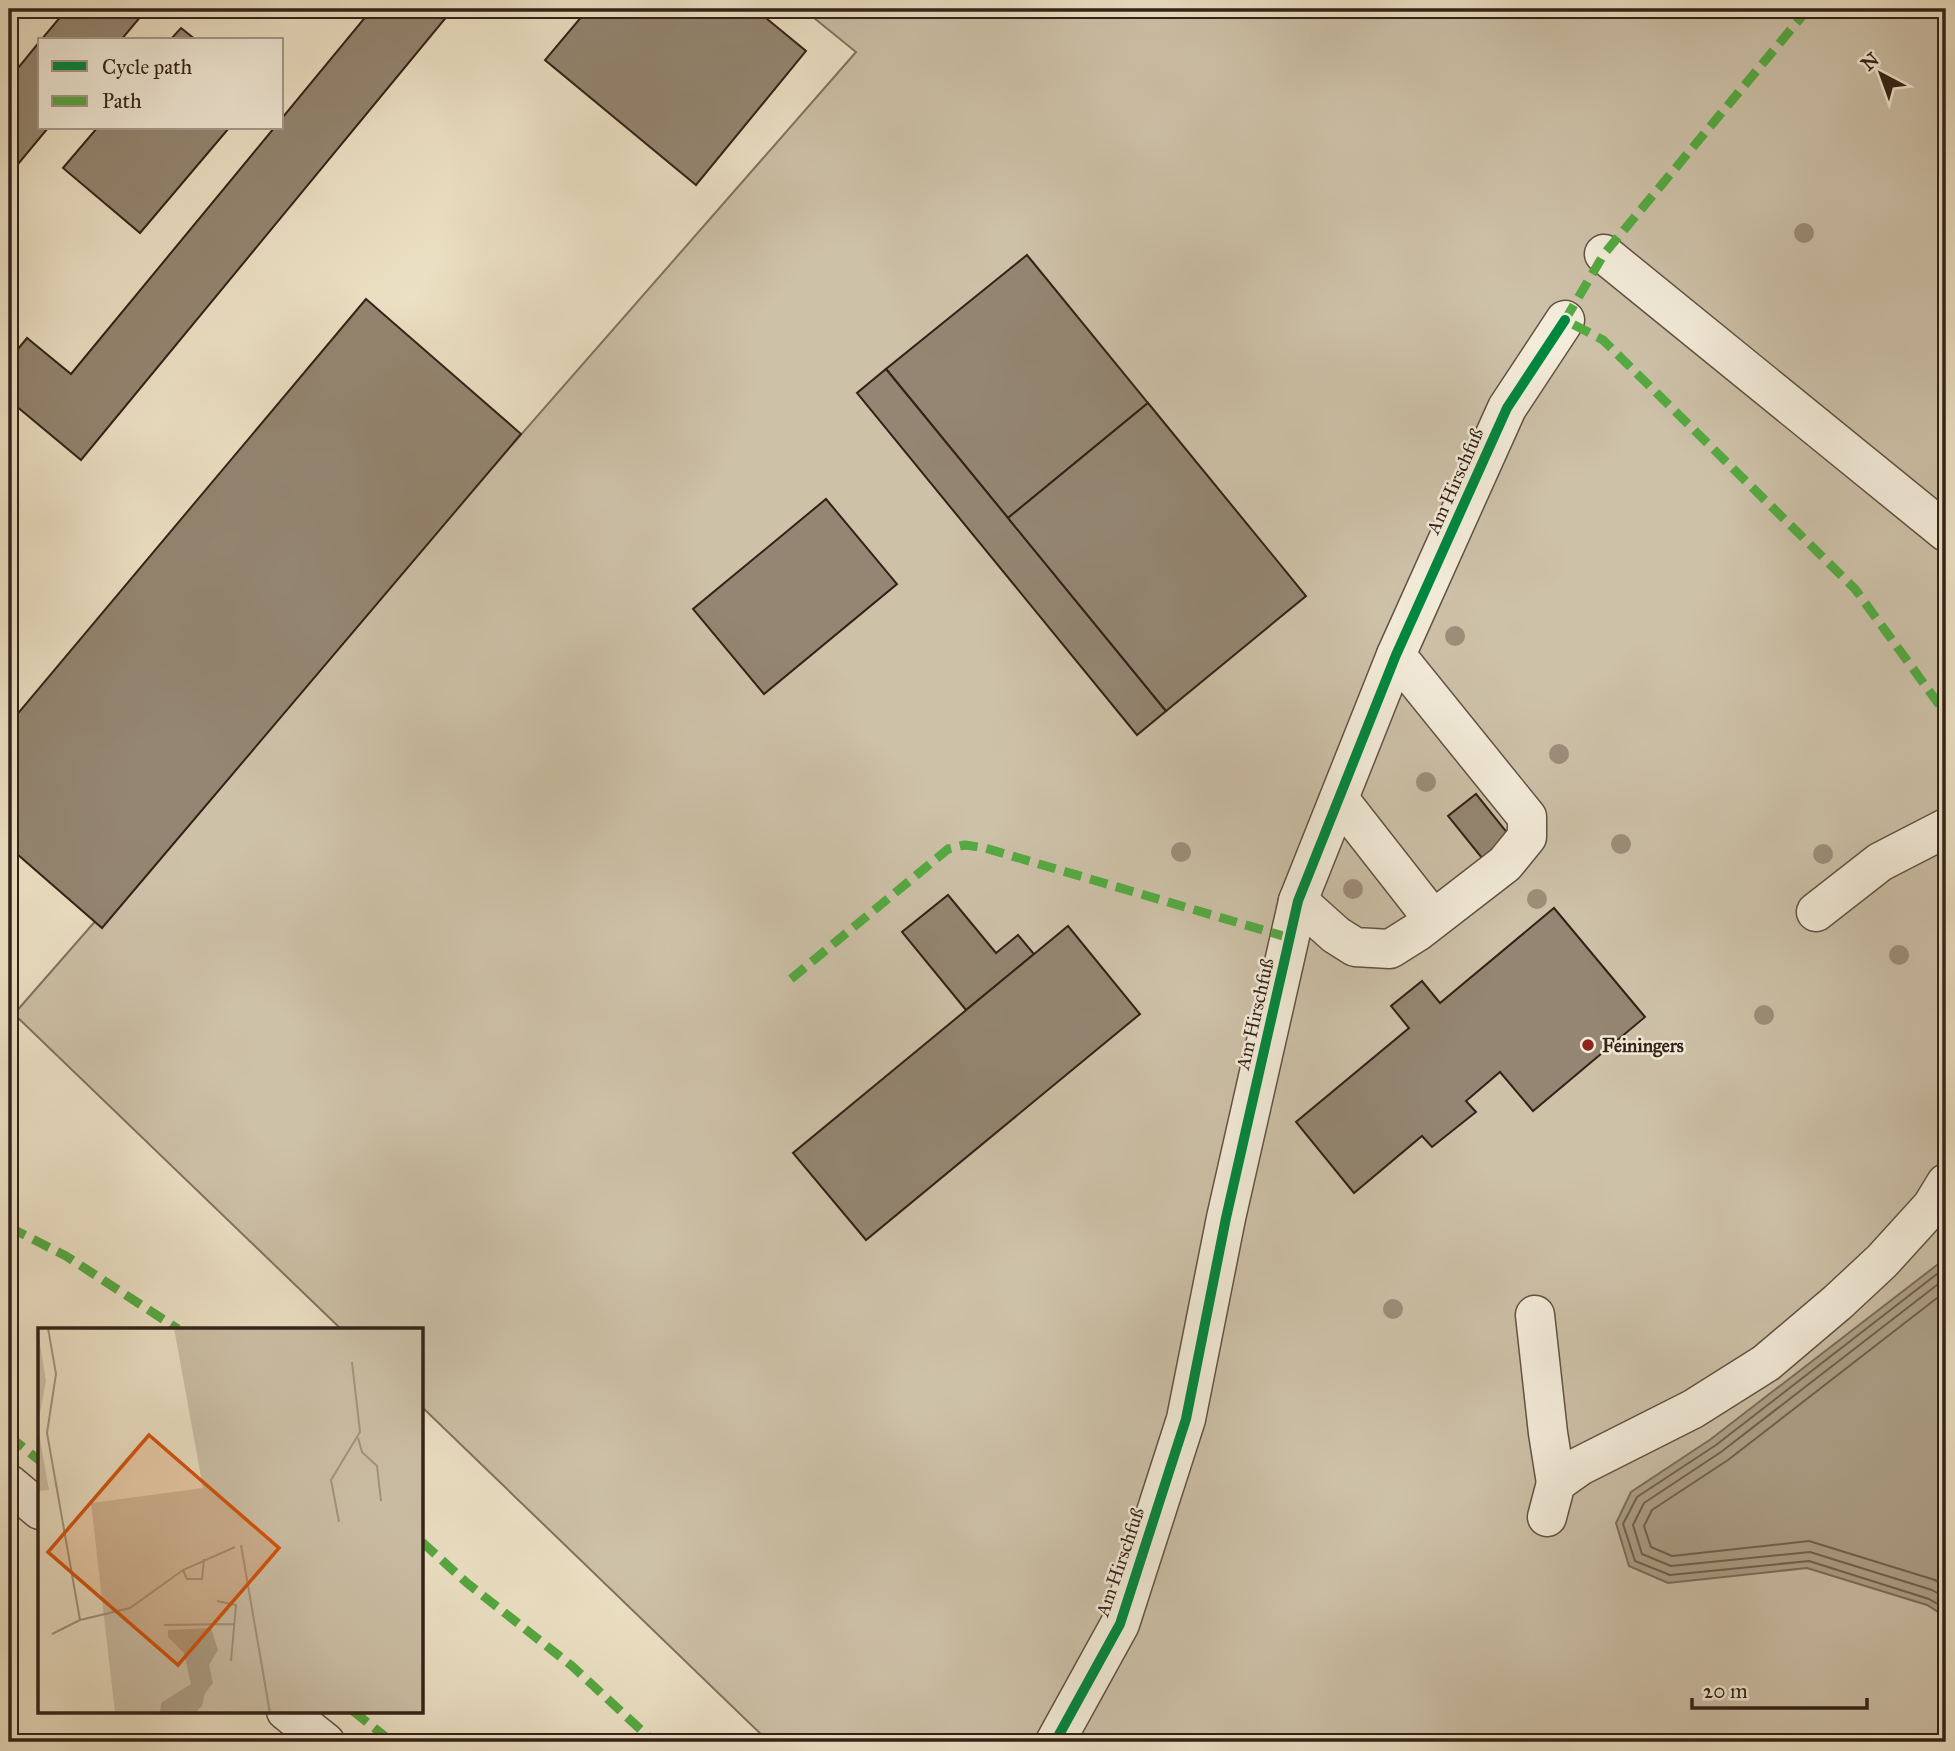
<svg xmlns="http://www.w3.org/2000/svg" width="1955" height="1751" font-family="'IM FELL Great Primer',serif">
  <rect width="100%" height="100%" fill="#ede2c6"/>
  <filter id="stains"><feTurbulence type="fractalNoise" baseFrequency=".00286" numOctaves="4"/><feColorMatrix values="0 0 0 0 .2 0 0 0 0 .09 0 0 0 0 .02 0 0 0 .5 -.17"/></filter>
  <radialGradient id="worn" r=".72"><stop offset=".6" stop-color="#630" stop-opacity="0"/><stop offset="1" stop-color="#630" stop-opacity=".3"/></radialGradient>
  <path fill="#cdc1a8" stroke="#807260" stroke-width="2" d="M803,9H1946V1742H830L819,1734L796,1742H769L422,1407V1329H341L14,1014L856,52Z"/>
  <path fill="#aea18a" stroke="#7d6e5c" stroke-width="2" d="M1946,1258V1617L1927,1605L1807,1568L1668,1583L1629,1566L1616,1523L1631,1492L1711,1439Z"/>
  <g fill="none" stroke-linecap="round" stroke-linejoin="round">
    <g stroke="#706250" stroke-width="2">
      <path d="M1946,1267L1716,1445L1637,1497L1623,1524L1635,1561L1670,1575L1809,1561L1929,1599L1946,1609"/>
      <path d="M1946,1278L1721,1452L1644,1503L1633,1525L1642,1554L1671,1566L1810,1552L1932,1590L1946,1598"/>
      <path d="M1946,1291L1728,1460L1652,1510L1644,1526L1651,1547L1672,1556L1809,1541L1935,1580L1946,1586"/>
    </g>
  </g>
  <g fill="#948672" stroke="#332217" stroke-width="2">
    <path d="M67,9H147L121,40H41Z"/>
    <path d="M372,9H453L81,460L9,400V360L27,338L71,374L274,128H282V118Z"/>
    <path d="M588,9H755L806,51L696,185L545,60Z"/>
    <path d="M181,28L196,40H170Z"/>
    <path d="M40,41V128H48L9,175V79Z"/>
    <path d="M97,128H229L140,233L63,168Z"/>
    <path d="M1027,255L1148,403L1008,518L886,369Z"/>
    <path d="M366,299L521,434L102,928L9,847V724Z"/>
    <path d="M886,369L1166,711L1137,735L857,393Z"/>
    <path d="M1148,403L1306,596L1166,711L1008,518Z"/>
    <path d="M9,496L18,504L9,514Z"/>
    <path d="M826,499L897,584L764,694L693,609Z"/>
    <path d="M1476,794L1509,835L1482,858L1448,816Z"/>
    <path d="M948,895L996,953L1018,935L1034,954L966,1010L902,932Z"/>
    <path d="M1554,908L1645,1017L1533,1111L1500,1072L1466,1101L1476,1112L1432,1147L1422,1136L1354,1193L1296,1122L1409,1028L1391,1006L1422,981L1440,1003Z"/>
    <path d="M1068,926L1140,1014L866,1240L793,1153Z"/>
  </g>
  <g fill="none" stroke-linecap="round" stroke-linejoin="round">
    <defs>
      <g id="minor">
        <path d="M1604,254L1946,532"/>
        <path d="M1339,799L1433,919"/>
        <path d="M1298,901L1336,935L1355,947L1390,949L1417,932L1505,864L1527,837V817L1396,655"/>
        <path d="M1816,912L1880,862L1946,828"/>
        <path d="M1535,1315L1548,1433L1556,1483"/>
        <path d="M9,1484L40,1510"/>
        <path d="M1547,1517L1556,1483L1580,1466L1693,1409L1766,1363L1838,1302L1882,1261L1932,1206L1946,1183"/>
        <path d="M286,1711L325,1742"/>
        <path d="M1055,1742L1120,1624L1186,1419L1226,1218L1298,901L1396,655L1507,408L1565,320"/>
      </g>
    </defs>
    <use href="#minor" stroke="#625243" stroke-width="41"/>
    <use href="#minor" stroke="#f3ecda" stroke-width="38"/>
    <g stroke="#54aa42" stroke-width="9" stroke-dasharray="18 9" stroke-linecap="butt">
      <path d="M1808,9L1604,254L1565,320L1603,340L1855,589L1946,714"/>
      <path d="M791,979L948,849L965,845L985,848L1290,938"/>
      <path d="M9,1227L66,1256L178,1329"/>
      <path d="M9,1436L40,1461"/>
      <path d="M422,1542L467,1583L572,1666L654,1742"/>
      <path d="M353,1711L392,1742"/>
    </g>
    <defs>
      <path id="cycleway" d="M1055,1742L1120,1624L1186,1419L1226,1218L1298,901L1396,655L1507,408L1565,320"/>
    </defs>
    <use href="#cycleway" stroke="#f3ecda" stroke-width="15"/>
    <use href="#cycleway" stroke="#00873e" stroke-width="10"/>
  </g>
  <g fill="#9c8e7a">
    <circle cx="1804" cy="233" r="10"/>
    <circle cx="1455" cy="636" r="10"/>
    <circle cx="1559" cy="754" r="10"/>
    <circle cx="1426" cy="782" r="10"/>
    <circle cx="1621" cy="844" r="10"/>
    <circle cx="1181" cy="852" r="10"/>
    <circle cx="1823" cy="854" r="10"/>
    <circle cx="1353" cy="889" r="10"/>
    <circle cx="1537" cy="899" r="10"/>
    <circle cx="1899" cy="955" r="10"/>
    <circle cx="1764" cy="1015" r="10"/>
    <circle cx="1393" cy="1309" r="10"/>
  </g>
  <circle fill="#8f2418" stroke="#f3ecda" stroke-width="2.5" cx="1588" cy="1045" r="7"/>
  <g text-anchor="middle" dominant-baseline="central" stroke-width="5" stroke-linejoin="round" paint-order="stroke">
    <g font-size="19" fill="#332217" stroke="#f3ecda">
      <text transform="translate(1455 481) rotate(-66)">Am Hirschfuß</text>
      <text transform="translate(1255 1014) rotate(-77)">Am Hirschfuß</text>
      <text transform="translate(1120 1562) rotate(-71)">Am Hirschfuß</text>
    </g>
    <g font-size="19" font-weight="bold" fill="#332217" stroke="#f3ecda" text-anchor="start">
      <text x="1602" y="1045">Feiningers</text>
    </g>
  </g>
  <g transform="translate(38 1328)">
    <rect width="385" height="385" fill="#ede2c6"/>
    <path d="M136,0H385V385H77L53,175L165,160ZM0,3L8,53L0,96ZM0,100L11,162L0,163Z" fill="#cdc1a8"/>
    <path d="M173,300L180,322L171,337L175,355L167,365L164,378L157,385H122L123,375L153,356L146,325L130,309V302Z" fill="#aea18a"/>
    <path fill="none" stroke="#a39580" stroke-width="2" d="M10,0L18,46L9,105L42,292M320,110L324,124L339,138L343,173M301,194L293,152L322,104L314,34M203,217L232,385M145,242L149,251H164L166,231M179,273L198,277L193,333M42,292L92,280L145,242L197,219M126,297L197,296M14,306L42,292"/>
    <path fill="#d6540d" fill-opacity="0.15" stroke="#d6540d" stroke-width="3.5" d="M111,107L241,220L140,337L10,224Z"/>
    <rect width="385" height="385" fill="none" stroke="#332217" stroke-width="3.5"/>
  </g>
  <rect width="1955" height="1751" fill="none" stroke="#ede2c6" stroke-width="35"/>
  <rect x="10" y="10" width="1934" height="1730" fill="none" stroke="#332217" stroke-width="3.5"/>
  <rect x="18" y="18" width="1920" height="1716" fill="none" stroke="#332217" stroke-width="2"/>
  <rect x="38" y="38" width="245" height="91" fill="#f3ecda" stroke="#a69b8c" stroke-width="2"/>
  <rect x="52" y="61" width="35" height="10" fill="#00873e" stroke="#a69b8c" stroke-width="2"/>
  <text x="102" y="74" font-size="21" fill="#332217">Cycle path</text>
  <rect x="52" y="96" width="35" height="10" fill="#54aa42" stroke="#a69b8c" stroke-width="2"/>
  <text x="102" y="108" font-size="21" fill="#332217">Path</text>
  <g transform="translate(1881 74) rotate(319)" stroke="#f3ecda" stroke-width="5" paint-order="stroke">
  <path d="M0-5L12 26L0 18L-12 26Z" fill="#332217"/>
  <text y="-10" font-size="19" font-weight="bold" text-anchor="middle" fill="#332217">N</text>
  </g>
  <path d="M1692 1698v10h175v-10" fill="none" stroke="#332217" stroke-width="3.5"/>
  <text x="1703" y="1698" font-size="21" fill="#332217" stroke="#f3ecda" stroke-width="5" paint-order="stroke">20 m</text>
  <rect width="100%" height="100%" filter="url(#stains)"/>
  <rect width="100%" height="100%" fill="url(#worn)"/>
</svg>
